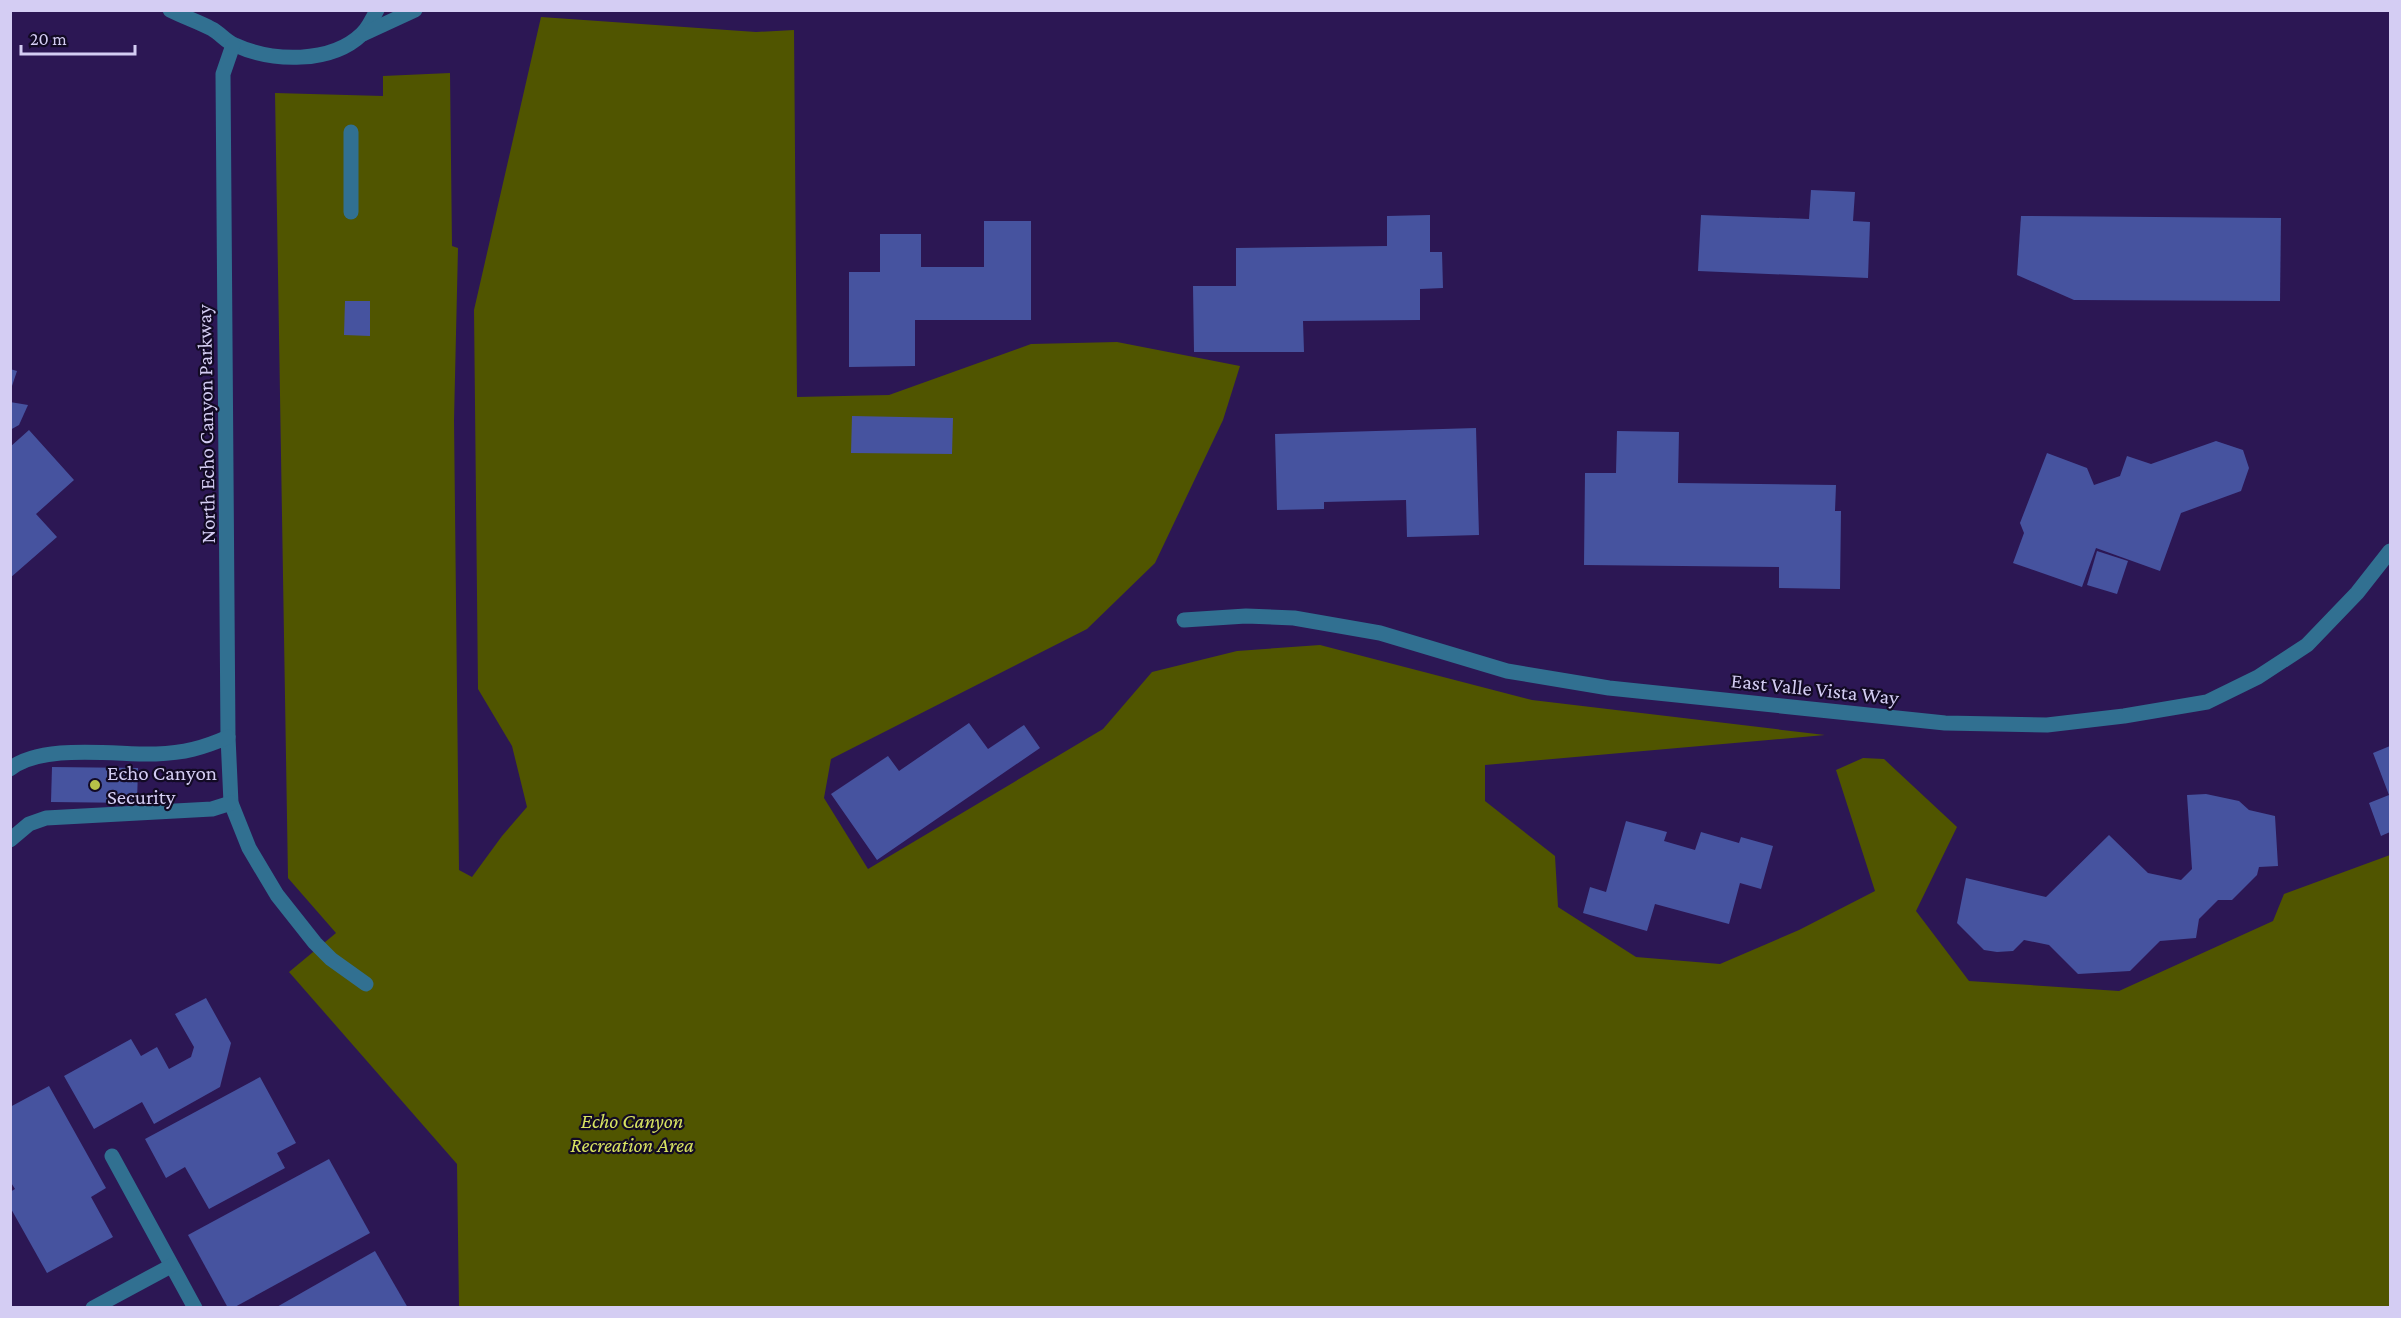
<svg xmlns="http://www.w3.org/2000/svg" width="2401" height="1318" font-family="'Crimson Pro',serif">
  <rect width="100%" height="100%" fill="#2c1754"/>
  <path fill="#505500" d="M541,17L756,32L794,30L797,397L889,395L1031,344L1117,342L1240,366L1223,420L1155,563L1087,629L831,759L824,798L868,869L1103,729L1152,672L1237,651L1320,645L1532,700L1825,735L1485,765V801L1555,856L1558,907L1636,957L1720,964L1799,930L1875,891L1836,770L1863,758L1884,759L1957,827L1916,911L1969,981L2119,991L2273,921L2284,894L2390,855V1307H459L457,1164L289,972L336,933L288,878L275,93L383,96V76L450,73L452,246L458,248L454,420L459,870L472,877L502,836L527,807L512,746L478,689L474,310Z"/>
  <g fill="#46539f">
    <path d="M1811,190L1855,192L1853,221L1870,222L1868,278L1698,271L1701,215L1809,219Z"/>
    <path d="M1430,215V252H1442L1443,288L1420,289V320L1303,321L1304,352H1194L1193,286H1236V248L1387,246V216Z"/>
    <path d="M2021,216L2281,218L2280,301L2074,300L2017,275Z"/>
    <path d="M984,221H1031V320H915V366L849,367V272H880V234H921V267H984Z"/>
    <path d="M345,301H370V336L344,335Z"/>
    <path d="M10,369L17,371L11,389H10Z"/>
    <path d="M10,402L28,405L19,425L10,430Z"/>
    <path d="M852,416L953,418L952,454L851,453Z"/>
    <path d="M1476,428L1479,535L1407,537L1406,500L1324,502V509L1277,510L1275,434Z"/>
    <path d="M29,430L74,480L36,514L57,537L10,578V447Z"/>
    <path d="M1617,431L1679,432L1678,483L1836,485L1835,511H1841L1840,589L1779,588V567L1584,565L1585,473H1616Z"/>
    <path d="M2216,441L2243,450L2249,468L2241,491L2181,513L2160,571L2096,548L2082,587L2013,563L2024,533L2020,523L2047,453L2087,468L2094,485L2120,476L2127,456L2151,464Z"/>
    <path d="M2097,551L2128,561L2117,594L2087,585Z"/>
    <path d="M969,723L988,749L1024,725L1040,748L877,860L831,794L888,756L899,771Z"/>
    <path d="M2390,746V832L2381,836L2369,803L2389,795L2373,753Z"/>
    <path d="M52,767L138,768L137,803L51,802Z"/>
    <path d="M2206,794L2239,801L2249,810L2275,816L2278,866L2259,867L2257,875L2232,900H2218L2199,919L2196,938L2160,941L2130,971L2078,974L2049,945L2024,940L2013,951L1997,952L1984,950L1957,923L1966,878L2046,897L2109,835L2148,873L2181,880L2192,869L2187,795Z"/>
    <path d="M1626,821L1667,832L1664,841L1695,850L1701,832L1739,843L1741,837L1773,846L1761,889L1740,883L1729,924L1655,904L1647,931L1583,913L1590,887L1606,892Z"/>
    <path d="M206,998L231,1043L220,1087L154,1124L142,1102L94,1129L64,1076L131,1039L141,1056L157,1047L169,1069L191,1057L194,1047L175,1014Z"/>
    <path d="M260,1077L296,1143L277,1153L285,1168L209,1209L185,1167L166,1178L145,1139Z"/>
    <path d="M49,1086L106,1188L91,1197L113,1237L47,1273L10,1207V1192L15,1189L10,1181V1107Z"/>
    <path d="M329,1159L370,1233L233,1308H228L188,1235Z"/>
    <path d="M375,1251L408,1308H275Z"/>
  </g>
  <g fill="none" stroke-linecap="round" stroke-linejoin="round">
    <g stroke="#317091" stroke-width="15">
      <path d="M170,10C184,17 199,22 212,29C220,33 226,42 235,45C272,62 331,64 362,34C368,28 373,18 377,10"/>
      <path d="M363,34L415,10"/>
      <path d="M233,45L223,74L228,737L231,803L249,848L277,895L315,943L331,959L366,984"/>
      <path d="M351,132V212"/>
      <path d="M1184,620L1246,616L1294,618L1380,633L1507,671L1609,688L1945,723L2047,725L2124,716L2207,702L2258,677L2307,645L2357,593L2390,551"/>
      <path d="M10,769C42,743 116,755 156,754C184,753 203,748 228,737"/>
      <path d="M10,840L29,824L46,818L212,809L231,803"/>
      <path d="M112,1156L195,1308"/>
      <path d="M93,1308L171,1266"/>
    </g>
  </g>
  <circle fill="#b7c148" stroke="#120a24" stroke-width="2" cx="95" cy="785" r="6"/>
  <g text-anchor="middle" dominant-baseline="central" stroke-width="4.5" stroke-linejoin="round" paint-order="stroke">
    <g font-size="21" fill="#d4cdf3" stroke="#120a24">
      <text transform="translate(206 424) rotate(-91)">North Echo Canyon Parkway</text>
      <text transform="translate(1815 689) rotate(6)">East Valle Vista Way</text>
    </g>
    <g font-size="21" fill="#d4cdf3" stroke="#120a24" text-anchor="start">
      <text x="107" y="773">Echo Canyon<tspan x="107" dy="24">Security</tspan></text>
    </g>
    <g font-size="21" font-style="italic" fill="#d8e361" stroke="#120a24">
      <text x="632" y="1121">Echo Canyon<tspan x="632" dy="24">Recreation Area</tspan></text>
    </g>
  </g>
  <rect width="2401" height="1318" fill="none" stroke="#d4cdf3" stroke-width="24"/>
  <path d="M21 45v9h114v-9" fill="none" stroke="#d4cdf3" stroke-width="3"/>
  <text x="30" y="45" font-size="18" fill="#d4cdf3" stroke="#120a24" stroke-width="4.5" paint-order="stroke">20 m</text>
</svg>
